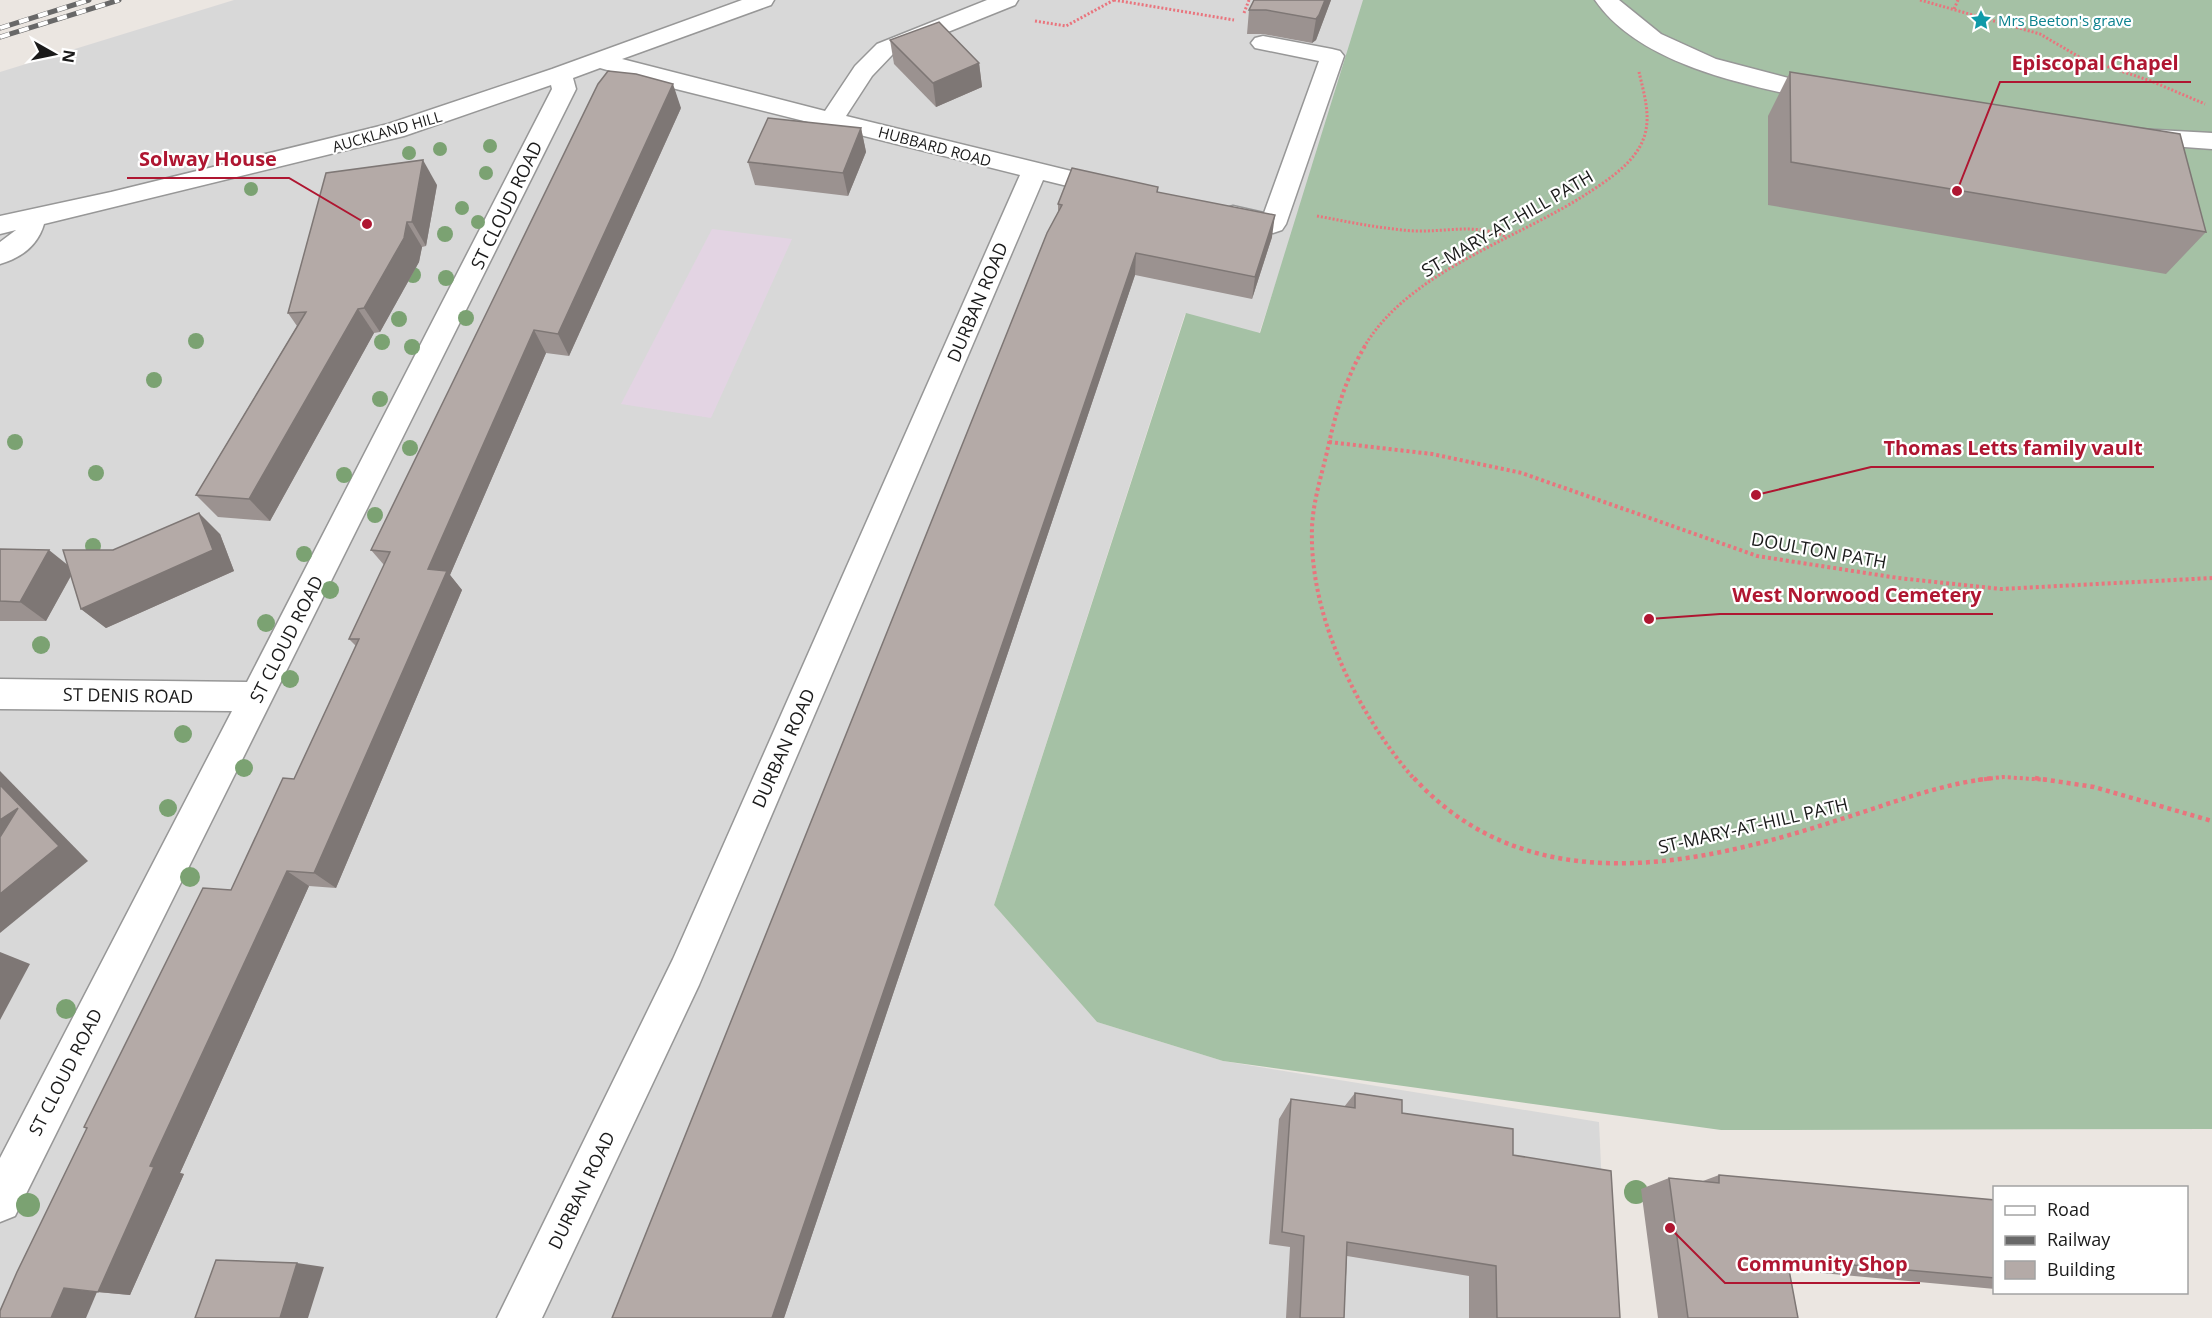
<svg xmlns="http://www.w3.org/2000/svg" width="2212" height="1318" font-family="'Open Sans',sans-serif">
  <rect width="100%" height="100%" fill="#ebe6e1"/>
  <path fill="#d8d8d8" d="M234,0H1369L1259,334L1185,314L994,905L1097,1022L1223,1061L1599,1122L1608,1318H0V72Z"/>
  <path fill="#e3d4e3" d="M712,229L792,239L711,418L621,404Z"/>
  <path fill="#a5c1a5" d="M1363,0H2212V1129L1721,1130L1223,1061L1097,1022L994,905L1186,313L1260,333Z"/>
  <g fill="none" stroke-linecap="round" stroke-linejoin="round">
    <defs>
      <g id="minor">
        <path d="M742,0H774L771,5L622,59L825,111L855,66L877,44L987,0H1018L1015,5L893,54L872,76L846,116L1112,181L1121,183L1125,189L1121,195L1112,197L1043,180L699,985L542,1318H497L673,959L1020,175L664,86L600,68L573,78L576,89L15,1216L0,1222V1158L232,711L0,709V679L247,682L552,89L551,85L404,136L44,224C38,245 21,258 0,264V242L16,230L0,234V216L111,192L388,124L552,69Z"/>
        <path d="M1595,0H1619L1661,34L1716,59L1834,90L1838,95L1834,100L1826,102C1752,86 1641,67 1595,0Z"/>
        <path d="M1263,36L1332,49L1340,51L1344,56L1286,224L1282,230L1273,233L1224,221L1220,215L1224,209L1233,206L1264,213L1319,61L1255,48L1251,43L1255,38Z"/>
        <path d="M2138,129L2212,133V149L2129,143L2126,137L2129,131Z"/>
      </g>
    </defs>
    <use href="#minor" stroke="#979797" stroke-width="3"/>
    <g stroke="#e9747d" stroke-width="3" stroke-dasharray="2 2" stroke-linecap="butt">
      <path d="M1114,0L1234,20"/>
      <path d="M1920,0L2040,34L2081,58L2151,81L2205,104"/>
      <path d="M1954,9L1958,0"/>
      <path d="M1244,13L1249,0"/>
      <path d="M1035,21L1066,26L1114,0"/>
      <path d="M1317,216C1349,222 1382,229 1415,231C1447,232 1476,223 1507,237"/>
      <path d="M1364,347C1409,271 1516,240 1588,193C1608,180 1634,163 1643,140C1652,118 1644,94 1639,72"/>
    </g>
    <g stroke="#e9747d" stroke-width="4" stroke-dasharray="3 3" stroke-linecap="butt">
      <path d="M1365,346C1345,379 1335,415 1327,452C1321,477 1313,502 1312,528C1309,617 1358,715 1415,780"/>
      <path d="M1329,442L1432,454L1522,473L1757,556L1898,578L2001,589L2212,578"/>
      <path d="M1978,780L2003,777L2048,780"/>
    </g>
    <g stroke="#e9747d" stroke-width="4.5" stroke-dasharray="4 4" stroke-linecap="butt">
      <path d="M1414,778C1527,902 1693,867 1835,821C1887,805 1938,784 1993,778"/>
      <path d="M2035,778L2094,787L2212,821"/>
    </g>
    <use href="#minor" fill="#fff" fill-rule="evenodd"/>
    <defs>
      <g id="rail">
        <path d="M0,28L89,0"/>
        <path d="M0,37L119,0"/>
      </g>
    </defs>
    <use href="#rail" stroke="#686868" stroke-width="5"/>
    <use href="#rail" stroke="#fff" stroke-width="4" stroke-dasharray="10" stroke-linecap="butt"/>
  </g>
  <g fill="#7ba272">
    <circle cx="490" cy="146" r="7"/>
    <circle cx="440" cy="149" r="7"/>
    <circle cx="409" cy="153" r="7"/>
    <circle cx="486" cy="173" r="7"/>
    <circle cx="251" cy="189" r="7"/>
    <circle cx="462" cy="208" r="7"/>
    <circle cx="478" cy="222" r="7"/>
    <circle cx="445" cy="234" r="8"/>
    <circle cx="413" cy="275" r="8"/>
    <circle cx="446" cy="278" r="8"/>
    <circle cx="466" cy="318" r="8"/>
    <circle cx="399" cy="319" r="8"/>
    <circle cx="196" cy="341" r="8"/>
    <circle cx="382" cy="342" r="8"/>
    <circle cx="412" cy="347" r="8"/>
    <circle cx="154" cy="380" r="8"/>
    <circle cx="380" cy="399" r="8"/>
    <circle cx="15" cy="442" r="8"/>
    <circle cx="410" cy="448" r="8"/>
    <circle cx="96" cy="473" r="8"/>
    <circle cx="344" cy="475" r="8"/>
    <circle cx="375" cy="515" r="8"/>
    <circle cx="93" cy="546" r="8"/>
    <circle cx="304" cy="554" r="8"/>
    <circle cx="330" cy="590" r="9"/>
    <circle cx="266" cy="623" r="9"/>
    <circle cx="41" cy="645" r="9"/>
    <circle cx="290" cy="679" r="9"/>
    <circle cx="183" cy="734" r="9"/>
    <circle cx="244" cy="768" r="9"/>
    <circle cx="168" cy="808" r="9"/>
    <circle cx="190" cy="877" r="10"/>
    <circle cx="66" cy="1009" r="10"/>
    <circle cx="1636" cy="1192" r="12"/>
    <circle cx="28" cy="1205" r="12"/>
  </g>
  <g fill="#9b9290">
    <path d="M1254,0H1331L1316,40L1312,43L1263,34H1247L1249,10Z"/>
    <path d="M890,40L979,63L982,87L936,107L894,64Z"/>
    <path d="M1790,72L2206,232L2166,274L1768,205V116Z"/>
    <path d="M681,108L569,356L546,353L450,575L462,590L336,888L309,886L180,1173L184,1174L130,1295L97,1292L231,890L294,779L356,646L349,639L384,565L371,550Z"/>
    <path d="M861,128L866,152L848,196L755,185L748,162Z"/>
    <path d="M437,185L426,246L422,247L419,262L380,332L374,333L270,521L218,517L196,495L297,326L288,313Z"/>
    <path d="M1158,187V193L1272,237L1252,299L1135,275L784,1318H612L1058,212V204Z"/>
    <path d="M220,534L234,571L106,628L81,609L71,576L46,621H0V549L67,565L113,550Z"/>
    <path d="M1355,1093L1402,1113L1513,1155L1620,1318H1469V1276L1347,1256L1344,1318H1286L1290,1247L1269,1244L1279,1119L1291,1099L1344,1107Z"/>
    <path d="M1719,1175L1995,1200V1289L1789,1270L1798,1318H1658L1641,1189L1669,1178L1703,1181Z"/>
  </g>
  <g fill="#7e7775">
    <path d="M1325,0H1331L1316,40L1312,43L1316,19Z"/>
    <path d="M979,63L982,87L936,107L933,83Z"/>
    <path d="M673,84L681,108L569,356L558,334Z"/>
    <path d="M861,128L866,152L848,196L843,173Z"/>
    <path d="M423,160L437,185L426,246L412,222Z"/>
    <path d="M1275,215L1272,237L1252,299L1255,277Z"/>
    <path d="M407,222L422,247L419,262L380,332L364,308Z"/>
    <path d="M1136,253L1135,275L784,1318H772Z"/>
    <path d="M358,309L374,333L270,521L249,499Z"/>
    <path d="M534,330L546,353L450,575L462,590L336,888L314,873L428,569Z"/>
    <path d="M199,513L220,534L234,571L106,628L81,609Z"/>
    <path d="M49,550L74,570L46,621L20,602Z"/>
    <path d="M0,771L88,861L0,933Z"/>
    <path d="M287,871L309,886L180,1173L184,1174L130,1295L98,1292L150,1166Z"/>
    <path d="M0,952L30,964L0,1020Z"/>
    <path d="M297,1263L324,1267L308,1318H280Z"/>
    <path d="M64,1288L97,1292L86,1318H51Z"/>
  </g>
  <g fill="#b4aaa7" stroke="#7e7775" stroke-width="1.5">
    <path d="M1254,0H1325L1319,15L1316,19L1266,10H1249Z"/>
    <path d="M939,22L979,63L933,83L890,40Z"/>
    <path d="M608,71L636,74L673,84L558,334L534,330L428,569L447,571L314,873L287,871L150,1166L154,1167L98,1292L64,1288L51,1318H0V1311L17,1272L87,1128L84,1127L203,888L231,890L283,778L294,779L359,639H349L390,552L371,550L598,84Z"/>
    <path d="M1790,72L2180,134L2206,232L1791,162Z"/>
    <path d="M768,118L861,128L843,173L748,162Z"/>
    <path d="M423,160L412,222H407L404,238L364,308L358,309L249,499L196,495L306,312L288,313L326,173Z"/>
    <path d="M1072,168L1158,187L1157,192L1275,215L1255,277L1136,253L772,1318H612L1003,343L1047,233L1062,205L1058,204Z"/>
    <path d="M199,513L213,550L81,609L63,550H113Z"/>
    <path d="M0,549L49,550L20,602L0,601Z"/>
    <path d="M0,785L59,846L0,894V837L18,808L0,820Z"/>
    <path d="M1355,1093L1402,1100V1113L1513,1129V1155L1611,1171L1620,1318H1497L1496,1266L1347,1242L1344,1318H1300L1304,1236L1282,1232L1291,1099L1355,1108Z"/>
    <path d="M1719,1175L1995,1200V1278L1787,1259L1798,1318H1688L1669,1178L1719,1183Z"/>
    <path d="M216,1260L297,1263L280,1318H195Z"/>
  </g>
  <defs>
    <symbol id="sight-bare" viewBox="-9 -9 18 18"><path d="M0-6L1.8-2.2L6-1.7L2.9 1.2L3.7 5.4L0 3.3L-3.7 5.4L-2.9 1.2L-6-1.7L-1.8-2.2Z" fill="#0f9aa8" stroke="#fff" stroke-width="2.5" paint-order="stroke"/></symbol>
  </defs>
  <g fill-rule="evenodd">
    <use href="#sight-bare" x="1966" y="5" width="30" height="30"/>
  </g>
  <g text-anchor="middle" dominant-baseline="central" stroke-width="4.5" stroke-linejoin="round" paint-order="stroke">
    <g font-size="15" fill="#0d838f" stroke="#fff" text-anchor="start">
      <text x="1998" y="20">Mrs Beeton's grave</text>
    </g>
    <g font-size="15" fill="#1a1a1a" stroke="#fff">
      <text transform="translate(387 131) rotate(-16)">AUCKLAND HILL</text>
      <text transform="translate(935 146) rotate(15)">HUBBARD ROAD</text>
    </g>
    <g font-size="18" fill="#1a1a1a" stroke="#fff">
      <text transform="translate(506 205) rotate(-64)">ST CLOUD ROAD</text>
      <text transform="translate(1507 223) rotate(-30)">ST-MARY-AT-HILL PATH</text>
      <text transform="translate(977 302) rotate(-67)">DURBAN ROAD</text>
      <text transform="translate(1819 550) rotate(10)">DOULTON PATH</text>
      <text transform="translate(286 639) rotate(-63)">ST CLOUD ROAD</text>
      <text transform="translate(128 695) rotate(1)">ST DENIS ROAD</text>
      <text transform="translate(783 748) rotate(-66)">DURBAN ROAD</text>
      <text transform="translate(1753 825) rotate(-13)">ST-MARY-AT-HILL PATH</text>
      <text transform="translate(65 1072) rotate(-63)">ST CLOUD ROAD</text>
      <text transform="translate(581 1190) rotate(-64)">DURBAN ROAD</text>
    </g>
  </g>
  <path fill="none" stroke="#af1631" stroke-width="2" d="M1957 191L2000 82H2191M367 224L289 178H127M1756 495L1871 467H2154M1649 619L1720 614H1993M1670 1228L1725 1283H1920"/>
  <g fill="#af1631" stroke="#fff" stroke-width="2">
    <circle cx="1957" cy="191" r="6"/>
    <circle cx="367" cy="224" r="6"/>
    <circle cx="1756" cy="495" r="6"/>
    <circle cx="1649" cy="619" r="6"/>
    <circle cx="1670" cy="1228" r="6"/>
  </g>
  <g font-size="20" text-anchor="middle" font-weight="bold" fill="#af1631" stroke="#fff" stroke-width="4.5" stroke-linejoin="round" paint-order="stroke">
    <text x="2095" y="70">Episcopal Chapel</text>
    <text x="208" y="166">Solway House</text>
    <text x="2013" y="455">Thomas Letts family vault</text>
    <text x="1857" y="602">West Norwood Cemetery</text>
    <text x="1822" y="1271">Community Shop</text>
  </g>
  <rect x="1993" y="1186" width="195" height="108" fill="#ffffff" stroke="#a3a3a3" stroke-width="1.5"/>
  <rect x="2005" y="1206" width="30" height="9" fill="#ffffff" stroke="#a3a3a3" stroke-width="1.5"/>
  <text x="2047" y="1216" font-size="18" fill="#1a1a1a">Road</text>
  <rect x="2005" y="1236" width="30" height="9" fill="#686868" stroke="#a3a3a3" stroke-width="1.5"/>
  <text x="2047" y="1246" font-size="18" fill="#1a1a1a">Railway</text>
  <rect x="2005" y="1261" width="30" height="18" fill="#b4aaa7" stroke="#a3a3a3" stroke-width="1.5"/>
  <text x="2047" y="1276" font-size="18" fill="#1a1a1a">Building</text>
  <g transform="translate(54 54) rotate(99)" stroke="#ffffff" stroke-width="4.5" paint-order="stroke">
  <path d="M0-4.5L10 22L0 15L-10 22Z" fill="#1a1a1a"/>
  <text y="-9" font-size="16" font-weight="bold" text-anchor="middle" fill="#1a1a1a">N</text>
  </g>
</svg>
